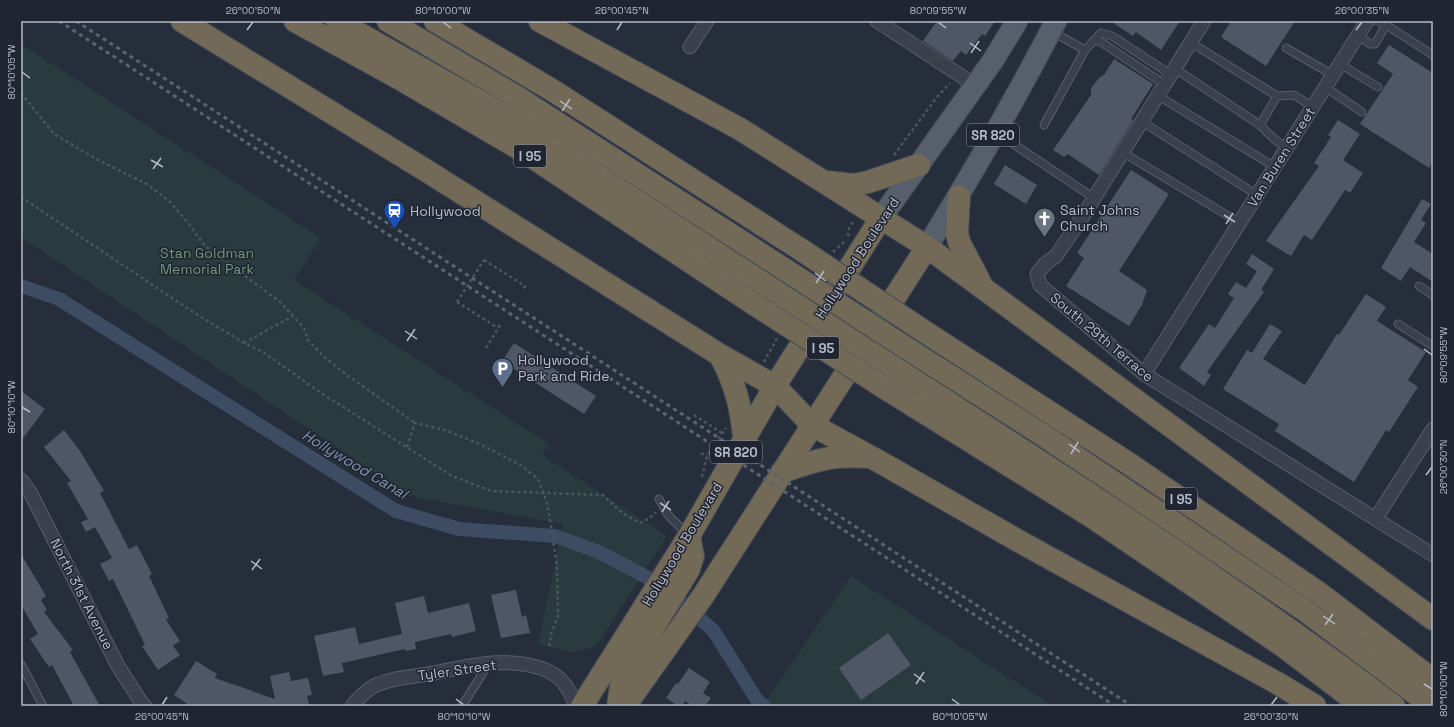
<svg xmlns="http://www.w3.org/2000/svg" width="1454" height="727" font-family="'Space Grotesk',sans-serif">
  <rect width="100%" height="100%" fill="#262e3c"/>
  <g fill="#293b3e">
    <path d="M21,44L321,238L294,280L549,444L542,455L667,536L597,645L573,653L538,644L563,524L410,496L21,237Z"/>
    <path d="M851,576L1053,706H763Z"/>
  </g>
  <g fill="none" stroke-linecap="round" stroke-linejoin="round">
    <path stroke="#3d4b63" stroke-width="14" d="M21,286L59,299L396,511L459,529L555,536L599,552L658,583L713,630L757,700L764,706"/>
  </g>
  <g fill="#4f5767">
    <path d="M937,21H995L985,36L982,34L966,55L961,51L953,61L923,41Z"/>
    <path d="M1110,21H1180L1161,50L1136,32L1133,36Z"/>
    <path d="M1231,21H1295L1266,66L1221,37Z"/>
    <path d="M1389,45L1433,73V161L1429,168L1360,124L1393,74L1377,63Z"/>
    <path d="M1114,59L1153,84L1131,119L1133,120L1099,175L1068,154L1064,157L1053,150L1091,95V88L1100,77L1104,75Z"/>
    <path d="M1338,120L1360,134L1343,160L1363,173L1350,193L1345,190L1312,240L1304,235L1291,256L1266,241L1319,166L1314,163L1331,137L1328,135Z"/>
    <path d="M1005,165L1037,185L1026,204L994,184Z"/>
    <path d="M1131,170L1169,194L1119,271L1147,290L1142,305L1129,326L1066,286L1084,258L1077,253Z"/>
    <path d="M1422,199L1431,204L1421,220L1426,223L1414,242L1433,254V282L1410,267L1401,281L1381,268Z"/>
    <path d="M1252,254L1274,269L1261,290L1264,292L1207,372L1211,375L1204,386L1179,368L1209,324L1215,328L1234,298L1228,294L1236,282L1246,288L1257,271L1246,264Z"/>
    <path d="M1366,294L1386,307L1377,321L1426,352L1408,380L1418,387L1389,432L1386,430L1354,482L1275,431L1279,424L1223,389L1247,350L1252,353L1270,324L1282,331L1263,359L1305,385L1337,334L1339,335Z"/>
    <path d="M514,343L596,396L584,414L502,361Z"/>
    <path d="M21,391L45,409L21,441Z"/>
    <path d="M64,430L80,451L104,491L100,493L129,549L137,545L152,574L149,576L169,618L166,620L180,641L173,646L180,655L158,670L142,646L145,645L113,579L109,581L100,564L112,558L95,527L86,532L81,522L88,519L67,483L71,481L44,447Z"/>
    <path d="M21,554L46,596L41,600L47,610L44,612L73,650L70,652L100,706H74L52,665L49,667L30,639L38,634L21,605Z"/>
    <path d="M516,590L522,617L526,615L530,633L501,638L491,595Z"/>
    <path d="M424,596L428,613L469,603L476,631L452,637L451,634L415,642L416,649L405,651V649L342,663L344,672L323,676L314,636L355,627L359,644L402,634L395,603Z"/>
    <path d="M888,633L911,665L861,700L839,668Z"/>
    <path d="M196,661L217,674L215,678L275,699L270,676L289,672L291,681L308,678L312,695L307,696L309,705L190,706L174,695Z"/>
    <path d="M689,668L710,682L703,693L711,698L705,706H692L685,701L682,706H678L666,698L676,683L678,684Z"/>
  </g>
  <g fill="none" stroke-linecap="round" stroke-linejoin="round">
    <defs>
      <g id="lane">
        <path d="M1386,25L1433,55"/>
        <path d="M1053,32L1085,50"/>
        <path d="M1358,36L1370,44H1375L1386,25L1377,21"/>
        <path d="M1094,40L1101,42L1164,84"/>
        <path d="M1190,42L1277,96L1294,95L1313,107"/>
        <path d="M1286,48L1333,75"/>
        <path d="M1340,64L1378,87"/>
        <path d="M1174,68L1260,125L1277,96"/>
        <path d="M1325,87L1362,112"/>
        <path d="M1157,95L1275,167"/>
        <path d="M1141,121L1257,195"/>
        <path d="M1044,125L1085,50L1101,33L1112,36L1170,74"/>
        <path d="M1260,125L1274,139L1287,148"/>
        <path d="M997,133L1094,198"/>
        <path d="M1122,152L1240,223"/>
        <path d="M1419,286L1433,295"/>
        <path d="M1398,324L1433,346"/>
        <path d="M659,499L668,515L687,534"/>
        <path d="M21,664L43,706"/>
        <path d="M462,706L489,663"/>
      </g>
      <g id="street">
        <path d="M877,21L975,85"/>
        <path d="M1204,21L1083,216L1056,256L1045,264L1037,274L1040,285L1144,374L1433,555"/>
        <path d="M690,47L707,21"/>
        <path d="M1144,374L1367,21"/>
        <path d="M21,480L30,492L118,666L141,702L145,706"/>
        <path d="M1376,518L1433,429"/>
        <path d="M352,706C357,699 367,690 374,686C390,678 411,677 428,674C466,667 511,654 548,671C563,678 571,691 575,706"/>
      </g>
      <g id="primary">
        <path d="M881,218L994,59L1017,21"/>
        <path d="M927,247C973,173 1016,98 1056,21"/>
      </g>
      <g id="highway">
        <path d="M182,21L422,168L720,355L775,386L812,425L880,462L1024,544L1279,684L1315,706"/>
        <path d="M295,21L395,76L520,149L757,306"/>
        <path d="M337,21L511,119L769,287"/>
        <path d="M388,21L517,97L784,269"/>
        <path d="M435,21L552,90L800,249"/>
        <path d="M540,21L740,129L927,247L1433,619"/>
        <path d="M827,182L854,185L868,182L919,165"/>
        <path d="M959,196L957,233L959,242L980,282"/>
        <path d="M922,330L1125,461L1319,593L1433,680"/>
        <path d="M914,353L1040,433L1303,609L1432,706"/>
        <path d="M720,355C735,383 741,406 744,437"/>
        <path d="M901,372C1068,479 1235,586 1394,706"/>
        <path d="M888,390L1089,515L1283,646L1362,706"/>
        <path d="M782,472C816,460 831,455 867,457"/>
        <path d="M582,706L689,536L775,386L881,218"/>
        <path d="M618,706L622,679L689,569L693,556L689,536"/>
        <path d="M625,706L703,596L927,247"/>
      </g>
    </defs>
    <use href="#lane" stroke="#585e6a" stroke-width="9"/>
    <use href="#street" stroke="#585e6a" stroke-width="15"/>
    <use href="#primary" stroke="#434955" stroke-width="23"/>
    <use href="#highway" stroke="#454b57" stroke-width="24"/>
    <g stroke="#48585c" stroke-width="2.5" stroke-dasharray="3 3" stroke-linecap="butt">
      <path d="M21,93L54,134L98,160L147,184L169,201L189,224L205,246L280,302L293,316"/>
      <path d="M894,155L937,97L950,83"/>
      <path d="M21,197L193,312L244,343L263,352L321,393L452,476L491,491L603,495L622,513L640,523L650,518L656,512"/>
      <path d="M848,236L849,228L854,221"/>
      <path d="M833,252L844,242"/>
      <path d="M484,260L525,286L523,289"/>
      <path d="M457,302L498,328"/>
      <path d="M244,343L293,316L304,328L308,340L322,355L347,375L415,423"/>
      <path d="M486,348L500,325"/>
      <path d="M764,362L777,338"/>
      <path d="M694,415L722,433"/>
      <path d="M407,447L415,423L445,430L482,445L522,466L538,479L548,506L557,566L558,616L551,634L549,649"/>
      <path d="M701,453L707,456"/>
      <path d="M702,477L707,456L726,428"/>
    </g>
    <use href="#lane" stroke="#3a404c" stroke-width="7"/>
    <use href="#street" stroke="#3a404c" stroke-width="13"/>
    <use href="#primary" stroke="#585f6c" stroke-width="21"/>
    <use href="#highway" stroke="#726957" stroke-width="22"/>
    <g stroke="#5c6473" stroke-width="3" stroke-dasharray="4 4" stroke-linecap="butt">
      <path d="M59,21L1115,706"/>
      <path d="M76,21L1132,706"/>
    </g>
    <defs>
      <g id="highway-bridge">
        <path d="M800,249L922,330"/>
        <path d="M784,269L914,353"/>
        <path d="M769,287L901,372"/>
        <path d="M757,306L888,390"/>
      </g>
    </defs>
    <use href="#highway-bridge" stroke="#454b57" stroke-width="24" stroke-linecap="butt"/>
    <path stroke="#48585c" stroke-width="2.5" stroke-dasharray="3 3" stroke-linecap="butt" d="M457,302L484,260"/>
    <use href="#highway-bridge" stroke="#726957" stroke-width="22"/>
  </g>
  <path fill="none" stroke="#b6bbc7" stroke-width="1.5" d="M443,22L451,28M938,22L946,28M247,30L253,22M617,30L622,22M1356,30L1362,22M970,43L981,51M971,53L979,41M22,72L30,78M560,101L572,109M562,111L570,99M151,160L163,167M153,169L161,158M1224,215L1235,222M1226,224L1233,213M815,273L826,281M816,283L824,271M405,331L417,339M407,341L415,329M1424,349L1432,355M22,407L30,412M1069,444L1080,452M1071,454L1078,442M1426,475L1432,467M660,503L671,510M662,512L669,501M251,561L262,569M252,570L260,559M1323,616L1335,624M1325,625L1333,614M914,674L925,682M916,684L924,672M1424,684L1432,689M456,699L464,705M952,699L960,705M162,705L167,697M1271,705L1277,697"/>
  <defs>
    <symbol id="station-pin" viewBox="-11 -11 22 30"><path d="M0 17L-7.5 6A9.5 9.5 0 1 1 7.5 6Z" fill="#1a4fb4" stroke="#1f2531"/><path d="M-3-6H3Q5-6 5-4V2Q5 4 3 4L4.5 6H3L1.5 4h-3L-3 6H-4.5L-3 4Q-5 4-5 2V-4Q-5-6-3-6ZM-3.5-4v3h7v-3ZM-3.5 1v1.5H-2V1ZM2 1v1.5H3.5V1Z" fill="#fff"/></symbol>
    <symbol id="church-pin" viewBox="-11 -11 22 30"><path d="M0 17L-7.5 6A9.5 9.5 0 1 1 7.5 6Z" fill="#6b7280" stroke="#1f2531"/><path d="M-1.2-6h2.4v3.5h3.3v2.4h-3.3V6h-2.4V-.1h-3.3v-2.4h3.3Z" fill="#fff"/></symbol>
    <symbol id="parking-pin" viewBox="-11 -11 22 30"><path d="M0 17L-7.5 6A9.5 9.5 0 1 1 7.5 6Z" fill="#5c6f8a" stroke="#1f2531"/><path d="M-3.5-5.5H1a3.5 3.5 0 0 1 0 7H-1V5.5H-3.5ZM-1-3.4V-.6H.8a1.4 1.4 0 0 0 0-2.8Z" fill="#fff"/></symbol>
  </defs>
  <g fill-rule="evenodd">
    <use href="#station-pin" x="382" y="198" width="25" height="34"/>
    <use href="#church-pin" x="1032" y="206" width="25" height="34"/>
    <use href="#parking-pin" x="490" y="356" width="25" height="34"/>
  </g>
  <g text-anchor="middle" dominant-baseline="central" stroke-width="3" stroke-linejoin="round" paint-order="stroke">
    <g fill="#1f2531" stroke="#898e9a" stroke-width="1">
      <rect x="967" y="124" width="52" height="22" rx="3"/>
      <rect x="514" y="145" width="32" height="22" rx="3"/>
      <rect x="807" y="337" width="32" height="22" rx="3"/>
      <rect x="710" y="441" width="52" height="22" rx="3"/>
      <rect x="1165" y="488" width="32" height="22" rx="3"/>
    </g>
    <g font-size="13" font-weight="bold" fill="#b6bbc7">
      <text x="993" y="135">SR 820</text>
      <text x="530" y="156">I 95</text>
      <text x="823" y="348">I 95</text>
      <text x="736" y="452">SR 820</text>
      <text x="1181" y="499">I 95</text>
    </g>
    <g font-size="14" fill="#b6bbc7" stroke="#1f2531">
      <text transform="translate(1281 157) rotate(-58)">Van Buren Street</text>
      <text transform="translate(857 258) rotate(-57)">Hollywood Boulevard</text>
      <text transform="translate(1102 337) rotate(40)">South 29th Terrace</text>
      <text transform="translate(682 544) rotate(-59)">Hollywood Boulevard</text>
      <text transform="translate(82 594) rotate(63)">North 31st Avenue</text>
      <text transform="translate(457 670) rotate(-8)">Tyler Street</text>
    </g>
    <g font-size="14" fill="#b6bbc7" stroke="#1f2531" text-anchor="start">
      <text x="1060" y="210">Saint Johns<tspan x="1060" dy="16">Church</tspan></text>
      <text x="410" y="211">Hollywood</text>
      <text x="518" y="360">Hollywood<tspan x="518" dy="16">Park and Ride</tspan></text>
    </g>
    <g font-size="14" fill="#6f967a" stroke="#1f2531">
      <text x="207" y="253">Stan Goldman<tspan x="207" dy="16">Memorial Park</tspan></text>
    </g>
    <g font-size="15" font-style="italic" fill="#8090ac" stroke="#1f2531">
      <text transform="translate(355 464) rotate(31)">Hollywood Canal</text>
    </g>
  </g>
  <rect width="1454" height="727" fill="none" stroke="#1f2531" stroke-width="44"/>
  <rect x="22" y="22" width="1410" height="683" fill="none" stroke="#b6bbc7" stroke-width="1.5"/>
  <g font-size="10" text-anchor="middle" fill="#b6bbc7">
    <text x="253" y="14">26°00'50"N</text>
    <text x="443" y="14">80°10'00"W</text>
    <text x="622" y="14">26°00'45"N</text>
    <text x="938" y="14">80°09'55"W</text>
    <text x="1362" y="14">26°00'35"N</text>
    <text transform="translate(11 72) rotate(-90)" y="4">80°10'05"W</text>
    <text transform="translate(1443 355) rotate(-90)" y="4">80°09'55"W</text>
    <text transform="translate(11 407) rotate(-90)" y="4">80°10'10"W</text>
    <text transform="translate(1443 467) rotate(-90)" y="4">26°00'30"N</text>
    <text transform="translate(1443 689) rotate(-90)" y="4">80°10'00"W</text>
    <text x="162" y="720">26°00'45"N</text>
    <text x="464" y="720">80°10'10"W</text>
    <text x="960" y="720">80°10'05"W</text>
    <text x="1271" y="720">26°00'30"N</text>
  </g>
</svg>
